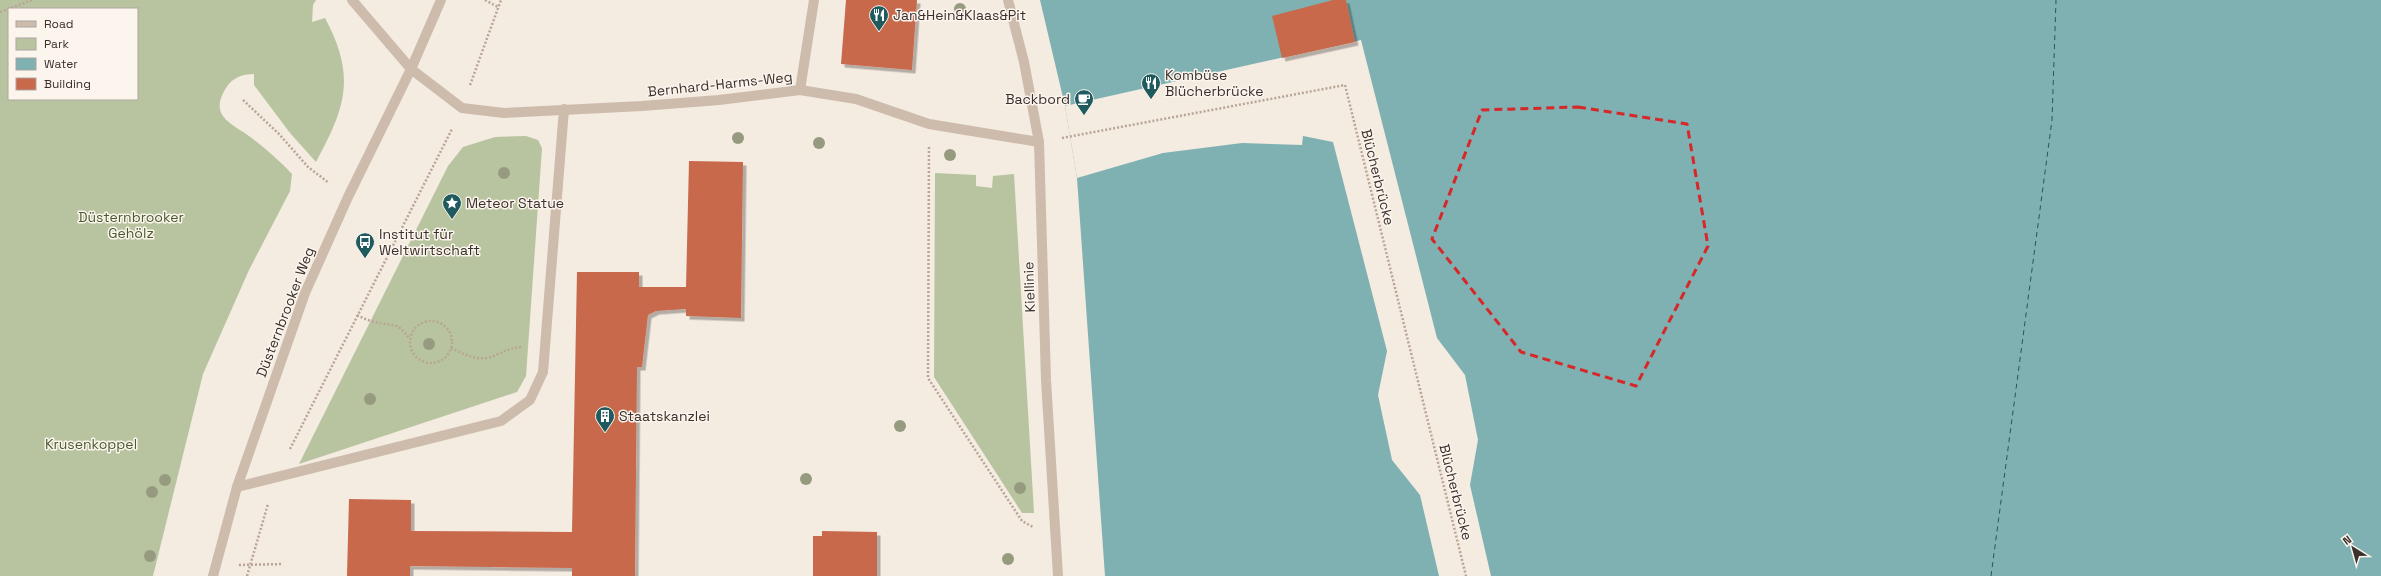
<svg xmlns="http://www.w3.org/2000/svg" width="2381" height="576" font-family="'Space Grotesk',sans-serif">
  <defs>
    <filter id="shadow"><feDropShadow dx="3.5" dy="3.5" stdDeviation="0" flood-color="#0004"/></filter>
  </defs>
  <rect width="100%" height="100%" fill="#f4ebe1"/>
  <g fill="#b8c4a0" fill-rule="evenodd">
    <path d="M0,0H316L313,5L312,22L325,18C356,76 346,107 316,162L290,133L254,85V74C242,74 232,78 226,88C207,118 235,124 253,139C267,150 280,161 292,174L290,191L249,270L203,374L153,576H0ZM9,9H137V99H9Z"/>
    <path d="M526,136L538,140L542,148L526,376L517,392L299,464L448,166L463,147L495,137Z"/>
    <path d="M935,173L976,175V186L992,188L993,176L1014,174L1034,513H1022L934,377Z"/>
  </g>
  <path fill="#7fb0b2" d="M1040,0H2381V576H1105L1077,178L1065,106Z"/>
  <path fill="#f4ebe1" d="M1361,40L1437,338L1465,375L1478,440L1470,485L1491,576H1439L1420,495L1392,460L1378,395L1387,351L1333,142L1303,136L1302,145L1242,143L1163,153L1077,178L1065,106Z"/>
  <g fill="none" stroke-linecap="round" stroke-linejoin="round">
    <path stroke="#1f5a5e" stroke-width="1" stroke-dasharray="5 4" stroke-linecap="butt" d="M1991,576L2052,120L2056,0"/>
  </g>
  <g fill="#c8694b" filter="url(#shadow)">
    <path d="M846,0H917L912,70L841,64Z"/>
    <path d="M1333,0H1346L1355,42L1282,58L1272,16Z"/>
    <path d="M689,161L743,162L741,318L686,316V309L656,311L648,315L642,367H637L635,576H572V568L410,566V576H347L349,499L411,500V531L572,532L577,272H639V287H686Z"/>
    <path d="M822,531L877,532V576H813V536H822Z"/>
  </g>
  <g fill="none" stroke-linecap="round" stroke-linejoin="round">
    <g stroke="#b9a596" stroke-width="2.5" stroke-dasharray="2 2" stroke-linecap="butt">
      <path d="M485,0L498,7"/>
      <path d="M0,12L32,0"/>
      <path d="M470,85L501,0"/>
      <path d="M243,100L279,134L308,167L329,183"/>
      <path d="M1062,138L1345,85L1466,576"/>
      <path d="M929,147L928,378L1022,521L1033,527"/>
      <path d="M357,315C363,318 369,321 375,322C395,327 395,320 410,339"/>
      <circle cx="431" cy="342" r="21"/>
      <path d="M451,348C466,355 479,363 496,355C505,351 513,347 523,347"/>
      <path d="M290,449L452,129"/>
      <path d="M239,565L283,564"/>
      <path d="M247,576L268,504"/>
    </g>
    <g stroke="#cdbbac" stroke-width="10">
      <path d="M411,69L462,108L504,113L642,106L719,100L800,90L856,99L929,124L1039,142"/>
      <path d="M800,90L814,0"/>
      <path d="M237,487L501,421L530,400L543,372L564,109"/>
    </g>
    <path stroke="#cdbbac" stroke-width="10" d="M1008,0L1024,62L1039,142L1046,380L1058,576"/>
    <path stroke="#cdbbac" stroke-width="10" d="M352,0L411,69"/>
    <path stroke="#cdbbac" stroke-width="10" d="M213,576L237,487L305,293L348,197L411,69L441,0"/>
  </g>
  <g fill="#969b7f">
    <circle cx="960" cy="9" r="6"/>
    <circle cx="738" cy="138" r="6"/>
    <circle cx="819" cy="143" r="6"/>
    <circle cx="950" cy="155" r="6"/>
    <circle cx="504" cy="173" r="6"/>
    <circle cx="429" cy="344" r="6"/>
    <circle cx="370" cy="399" r="6"/>
    <circle cx="900" cy="426" r="6"/>
    <circle cx="806" cy="479" r="6"/>
    <circle cx="165" cy="480" r="6"/>
    <circle cx="1020" cy="488" r="6"/>
    <circle cx="152" cy="492" r="6"/>
    <circle cx="150" cy="556" r="6"/>
    <circle cx="1008" cy="559" r="6"/>
  </g>
  <path fill="none" stroke="#d62828" stroke-width="3" stroke-dasharray="8 5" stroke-linejoin="round" d="M1578,107L1687,124L1708,246L1636,386L1521,352L1432,239L1482,110Z"/>
  <defs>
    <symbol id="restaurant-pin" viewBox="-11 -11 22 30"><path d="M0 17L-7.5 6A9.5 9.5 0 1 1 7.5 6Z" fill="#1f5a5e" stroke="#fbf5ee"/><path d="M-5-6h1v4h1v-4h1v4h1v-4h1v5L-1.5 .5V6h-2V.5L-5-1ZM5-6V6H3V1.5H1.5Q1.5-4 5-6Z" fill="#fff"/></symbol>
    <symbol id="cafe-pin" viewBox="-11 -11 22 30"><path d="M0 17L-7.5 6A9.5 9.5 0 1 1 7.5 6Z" fill="#1f5a5e" stroke="#fbf5ee"/><path d="M-5.5-4.5H6V0H3Q3 3.5 0 3.5H-2.5Q-5.5 3.5-5.5 0ZM3-3.2v2h1.7v-2ZM-6 4.5H4V6H-6Z" fill="#fff"/></symbol>
    <symbol id="sight-pin" viewBox="-11 -11 22 30"><path d="M0 17L-7.5 6A9.5 9.5 0 1 1 7.5 6Z" fill="#1f5a5e" stroke="#fbf5ee"/><path d="M0-6L1.8-2.2L6-1.7L2.9 1.2L3.7 5.4L0 3.3L-3.7 5.4L-2.9 1.2L-6-1.7L-1.8-2.2Z" fill="#fff"/></symbol>
    <symbol id="bus-pin" viewBox="-11 -11 22 30"><path d="M0 17L-7.5 6A9.5 9.5 0 1 1 7.5 6Z" fill="#1f5a5e" stroke="#fbf5ee"/><path d="M-5-6H5V4H4V6H2V4H-2V6H-4V4H-5ZM-3.5-4V0h7V-4ZM-3.5 1.2v1.5H-2V1.2ZM2 1.2v1.5H3.5V1.2Z" fill="#fff"/></symbol>
    <symbol id="building-pin" viewBox="-11 -11 22 30"><path d="M0 17L-7.5 6A9.5 9.5 0 1 1 7.5 6Z" fill="#1f5a5e" stroke="#fbf5ee"/><path d="M-4-6H4V6H1V3H-1V6H-4ZM-2.5-4.3h1.7v1.8h-1.7ZM.8-4.3h1.7v1.8H.8ZM-2.5-1h1.7V.8h-1.7ZM.8-1h1.7V.8H.8Z" fill="#fff"/></symbol>
  </defs>
  <g fill-rule="evenodd">
    <use href="#restaurant-pin" x="868" y="4" width="22" height="30"/>
    <use href="#restaurant-pin" x="1140" y="72" width="22" height="30"/>
    <use href="#cafe-pin" x="1073" y="88" width="22" height="30"/>
    <use href="#sight-pin" x="441" y="192" width="22" height="30"/>
    <use href="#bus-pin" x="354" y="231" width="22" height="30"/>
    <use href="#building-pin" x="594" y="405" width="22" height="30"/>
  </g>
  <g text-anchor="middle" dominant-baseline="central" stroke-width="3" stroke-linejoin="round" paint-order="stroke">
    <g font-size="14" fill="#3b302b" stroke="#fbf5ee" text-anchor="start">
      <text x="893" y="15">Jan&amp;Hein&amp;Klaas&amp;Pit</text>
      <text x="1165" y="75">Kombüse<tspan x="1165" dy="16">Blücherbrücke</tspan></text>
      <text x="1070" y="99" text-anchor="end">Backbord</text>
      <text x="466" y="203">Meteor Statue</text>
      <text x="379" y="234">Institut für<tspan x="379" dy="16">Weltwirtschaft</tspan></text>
      <text x="619" y="416">Staatskanzlei</text>
    </g>
    <g font-size="14" fill="#3b302b" stroke="#fbf5ee">
      <text transform="translate(720 84) rotate(-6)">Bernhard-Harms-Weg</text>
      <text transform="translate(1378 177) rotate(76)">Blücherbrücke</text>
      <text transform="translate(1029 287) rotate(-92)">Kiellinie</text>
      <text transform="translate(285 312) rotate(-69)">Düsternbrooker Weg</text>
      <text transform="translate(1456 492) rotate(76)">Blücherbrücke</text>
    </g>
    <g font-size="14" fill="#4a5a2e" stroke="#fbf5ee">
      <text x="131" y="217">Düsternbrooker<tspan x="131" dy="16">Gehölz</tspan></text>
      <text x="91" y="444">Krusenkoppel</text>
    </g>
  </g>
  <rect x="8" y="8" width="130" height="92" fill="#fbf5ee" stroke="#aea6a0"/>
  <rect x="16" y="21" width="20" height="6" fill="#cdbbac" stroke="#aea6a0"/>
  <text x="44" y="28" font-size="12" fill="#3b302b">Road</text>
  <rect x="16" y="38" width="20" height="12" fill="#b8c4a0" stroke="#aea6a0"/>
  <text x="44" y="48" font-size="12" fill="#3b302b">Park</text>
  <rect x="16" y="58" width="20" height="12" fill="#7fb0b2" stroke="#aea6a0"/>
  <text x="44" y="68" font-size="12" fill="#3b302b">Water</text>
  <rect x="16" y="78" width="20" height="12" fill="#c8694b" stroke="#aea6a0"/>
  <text x="44" y="88" font-size="12" fill="#3b302b">Building</text>
  <g transform="translate(2353 548) rotate(323)" stroke="#fbf5ee" stroke-width="3" paint-order="stroke">
  <path d="M0-3L7 15L0 10L-7 15Z" fill="#3b302b"/>
  <text y="-6" font-size="11" font-weight="bold" text-anchor="middle" fill="#3b302b">N</text>
  </g>
</svg>
